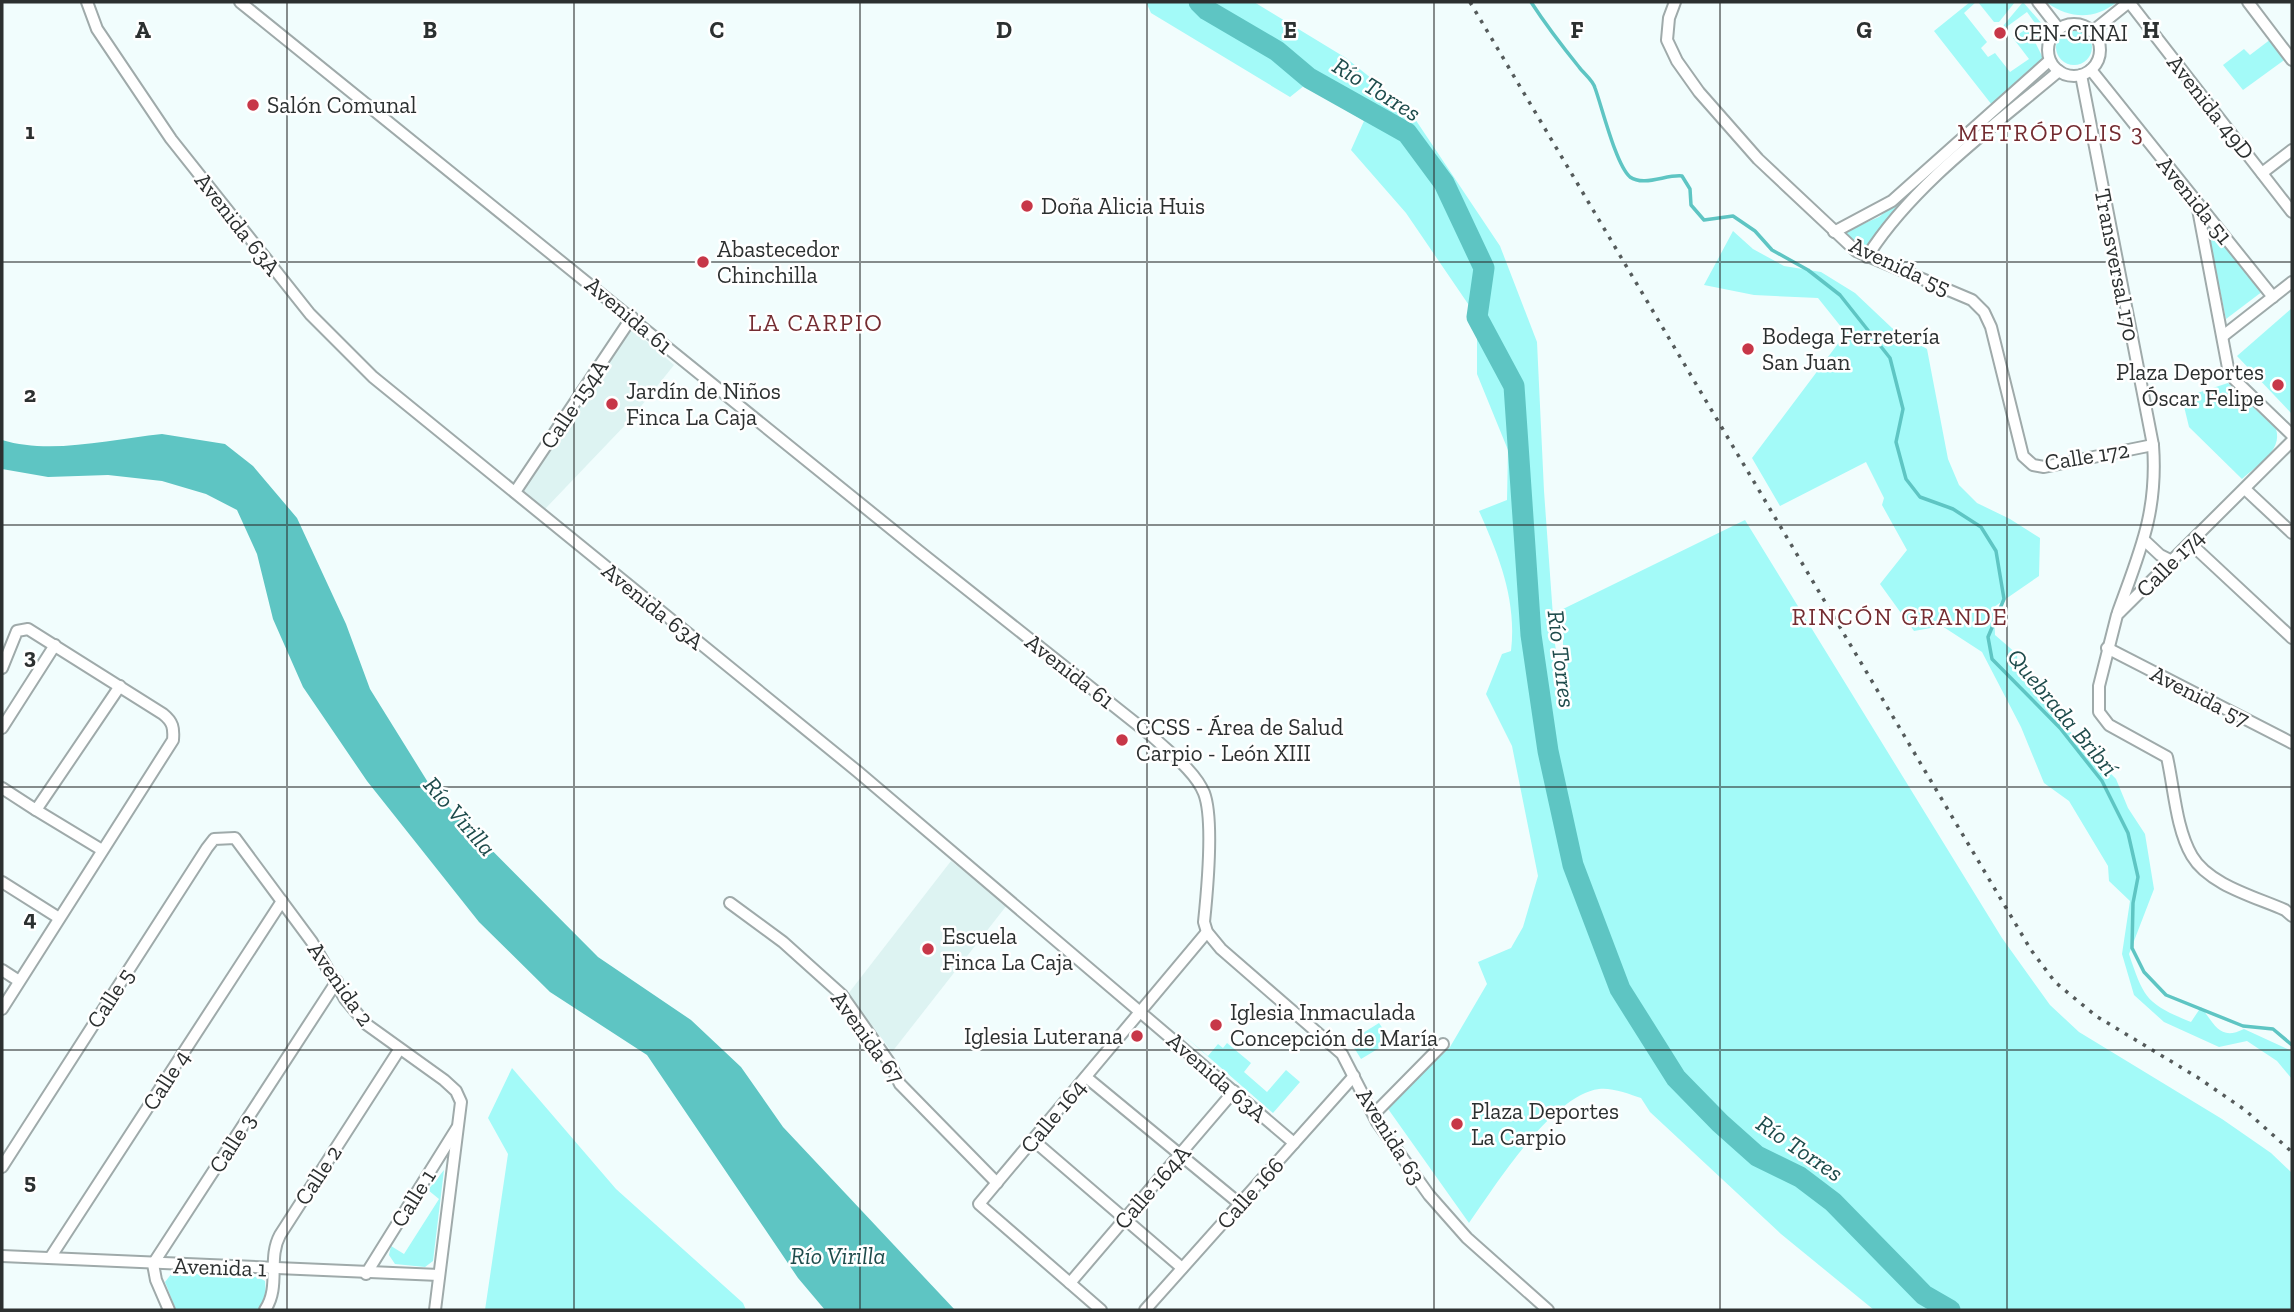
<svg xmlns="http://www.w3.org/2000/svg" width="2294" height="1312" font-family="'Zilla Slab',serif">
  <rect width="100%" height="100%" fill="#f1fdfd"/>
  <g fill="#ddf3f2">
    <path d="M632,329L674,365L630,420L545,509L522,489Z"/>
    <path d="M951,861L1007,905L892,1052L848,994Z"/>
  </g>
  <g fill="#a3faf8">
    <path d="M1146,2H1254L1346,58L1407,107L1500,246L1537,342L1544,491L1555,644L1563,694V609L1745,520L2002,938L2050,1005L2079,1032L2222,1119L2271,1153L2292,1173V1310H1874L1781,1234L1650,1112L1641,1098C1630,1094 1610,1087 1599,1089C1552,1095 1496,1185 1469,1223L1386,1106L1450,1047L1487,984L1478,962L1511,948L1523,927L1538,876L1512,746L1486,694L1502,654L1511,651C1517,600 1499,556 1479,511L1507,500L1508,450L1477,374V317L1406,213L1351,150L1364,121L1305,85L1290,97L1151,13Z"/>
    <path d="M1970,2H1976L1964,13L1987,42L1981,48L1988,57L1995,53L2010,72L2029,59L2013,38L2035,23L2027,12L2005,28L2003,26L2023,2L2043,25L2035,42L2044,60L1992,105L1934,31Z"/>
    <path d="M1978,2H2015L1999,22H1994Z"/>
    <path d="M2049,2H2117C2094,20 2071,19 2047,3Z"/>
    <circle cx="2074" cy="47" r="18"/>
    <path d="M2271,39L2287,58L2243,90L2223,65L2244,49L2250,55Z"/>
    <path d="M1906,195L1909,198L1866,253L1842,233L1879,217Z"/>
    <path d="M2204,215L2263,291L2226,319Z"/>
    <path d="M1733,231L1753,249L1784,266L1821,272L1855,293L1892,328L1927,349L1948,459L1959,485L1977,503L2010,519L2040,538L2039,576L1994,607L1995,635L2017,654L2018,676L2035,690L2056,717L2116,779L2128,808L2145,834L2154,889L2129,954C2144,999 2147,1004 2191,1022L2201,1007C2215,1025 2220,1041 2244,1029L2292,1051V1079L2277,1061L2247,1041L2219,1047L2164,1022L2134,995L2122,954L2130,901L2109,881L2108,866L2069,801L2044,783L2021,727L1982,652L1942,626L1914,631L1880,584L1907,550L1882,505L1884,498L1866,462L1780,506L1752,458L1846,333L1818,298L1754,295L1704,285Z"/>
    <path d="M2292,308V414L2237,356Z"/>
    <path d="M2228,383L2276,429C2283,451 2256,466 2242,479L2189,427L2182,398Z"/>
    <path d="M1379,1023L1391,1041L1361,1059L1350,1041Z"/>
    <path d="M1181,1033L1208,1056L1218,1044L1223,1048L1227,1043L1251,1063L1244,1072L1267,1092L1286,1070L1300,1082L1273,1113Z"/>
    <path d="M512,1068L616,1189L743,1303L746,1310H485L508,1154L488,1118Z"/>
    <path d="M444,1170L433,1261L425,1267L395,1264L389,1255L391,1246L404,1254L439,1199L428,1190Z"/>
    <path d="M172,1273L258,1277L265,1281L266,1296L258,1310H176L165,1282Z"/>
  </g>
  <path fill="#5ec5c3" d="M162,434L225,444L253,466L297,518L346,624L370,689L434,792L598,957L691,1020L741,1067L783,1127L955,1310H825L798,1278L647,1055L550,992L479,922L367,781L303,687L273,619L257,554L237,510L206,494L162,481L108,475L48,477L2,469V440C51,455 111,439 162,434Z"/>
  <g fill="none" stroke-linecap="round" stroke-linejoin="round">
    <path stroke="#5ec5c3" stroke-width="3.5" d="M1531,2C1546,25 1562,46 1579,67C1584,74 1593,80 1595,88C1602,107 1616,165 1630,177C1644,187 1667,174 1682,176L1690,189L1691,205L1704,220L1733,216L1755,231L1772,250L1808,270L1840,295L1890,358L1903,409L1896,442L1906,479L1920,497L1953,509L1981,527L1996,551L2004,599L1988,637L1992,659L2060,728L2102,781L2128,833L2138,877L2133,903L2132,948L2144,972L2166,995L2243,1026L2273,1029L2292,1045"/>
    <path stroke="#5ec5c3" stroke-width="21" d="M1199,2L1207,10L1277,51L1309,78L1407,133L1444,183L1484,268L1477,317L1514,386L1531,635L1548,751L1573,865L1620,989L1676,1078L1720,1123L1757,1156L1800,1177L1833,1202L1924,1295L1950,1310"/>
    <defs>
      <g id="street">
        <path d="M87,2L97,29L171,139L310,314L373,377L857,771L1294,1143"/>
        <path d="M240,2L920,552L1153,737C1170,753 1195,771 1204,793C1214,819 1207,893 1204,922L1207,932L1221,949L1342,1054L1377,1122L1429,1195L1467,1238L1548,1310"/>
        <path d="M1675,2L1669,18L1667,40L1677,61L1699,92L1758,159L1856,251L1972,300L1984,312L1991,327L2023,456L2033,465L2044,467L2153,445"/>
        <path d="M2038,2L2059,29"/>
        <path d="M2248,2L2292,60"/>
        <circle cx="2074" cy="50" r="26"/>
        <path d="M2093,31L2129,2L2292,212"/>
        <path d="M2091,70L2273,297"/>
        <path d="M2081,75L2153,445C2158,512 2140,551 2118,612"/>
        <path d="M2262,173L2292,150"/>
        <path d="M2197,204L2228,368L2235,380L2292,435"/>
        <path d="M1834,232L1892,201L2049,61"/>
        <path d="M1867,257C1912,185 1995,125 2059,71"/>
        <path d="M2223,336L2292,282"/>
        <path d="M2292,441L2117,615L2099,686V712L2109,725L2167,757C2174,788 2176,829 2192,856C2209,885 2256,897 2285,910L2292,916"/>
        <path d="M2245,489L2292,533"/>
        <path d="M515,492L632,317"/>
        <path d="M2144,540L2160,555L2172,561"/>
        <path d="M2190,543L2292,638"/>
        <path d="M2107,648L2292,743"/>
        <path d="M2,668L17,631L28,629L163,714C173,722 174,728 173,740L2,1009"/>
        <path d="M2,728L55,645"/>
        <path d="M2,788L36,810L120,686"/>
        <path d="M36,810L102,850"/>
        <path d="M2,882L59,918"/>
        <path d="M730,903L783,942L842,995L889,1062L900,1084L997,1183"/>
        <path d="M2,970L19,981"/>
        <path d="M1086,1077L1240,1204"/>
        <path d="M1374,1114L1443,1044"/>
        <path d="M1033,1140L1182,1268"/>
        <path d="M2,1167L207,848L214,839L235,838L312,942L345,999L366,1024L444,1080L456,1091L461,1102L435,1310"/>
        <path d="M2,1256L439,1275"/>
        <path d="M50,1258L282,901"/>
        <path d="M366,1274L457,1128"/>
        <path d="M1070,1283L1234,1091"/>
        <path d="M169,1310L156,1280L153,1264L337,981"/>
        <path d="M265,1310C281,1286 267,1259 280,1235L399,1050"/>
        <path d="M1101,1310L979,1204L1207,932"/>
        <path d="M1145,1310L1354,1076"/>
      </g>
    </defs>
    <use href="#street" stroke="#9faaaa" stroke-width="14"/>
    <use href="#street" stroke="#fff" stroke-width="10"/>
    <path stroke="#555b5b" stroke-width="3.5" stroke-dasharray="3.5 7" stroke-linecap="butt" d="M1470,2L2031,950L2055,982L2096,1016L2197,1077L2245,1110L2292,1152"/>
  </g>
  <path fill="none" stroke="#2c3030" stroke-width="2" stroke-opacity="0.55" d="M287,2V1310M574,2V1310M860,2V1310M1147,2V1310M1434,2V1310M1720,2V1310M2007,2V1310M2,262H2292M2,525H2292M2,787H2292M2,1050H2292"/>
  <g fill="#c73748" stroke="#fff" stroke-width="2.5">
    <circle cx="2000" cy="33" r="7"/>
    <circle cx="253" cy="105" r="7"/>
    <circle cx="1027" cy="206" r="7"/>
    <circle cx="703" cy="262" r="7"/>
    <circle cx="1748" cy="349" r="7"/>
    <circle cx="2278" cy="385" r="7"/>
    <circle cx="612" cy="404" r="7"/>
    <circle cx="1122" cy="740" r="7"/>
    <circle cx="928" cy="949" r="7"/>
    <circle cx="1216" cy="1025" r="7"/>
    <circle cx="1137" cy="1036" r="7"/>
    <circle cx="1457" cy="1124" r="7"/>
  </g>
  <g text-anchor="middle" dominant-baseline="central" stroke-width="5" stroke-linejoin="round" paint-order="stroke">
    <g font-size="23" fill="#2c3030" stroke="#fff" text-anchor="start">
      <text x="2014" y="33">CEN-CINAI</text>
      <text x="267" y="105">Salón Comunal</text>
      <text x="1041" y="206">Doña Alicia Huis</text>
      <text x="717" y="249">Abastecedor<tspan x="717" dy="26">Chinchilla</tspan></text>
      <text x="1762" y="336">Bodega Ferretería<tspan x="1762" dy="26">San Juan</tspan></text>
      <text x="2264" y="372" text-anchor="end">Plaza Deportes<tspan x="2264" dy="26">Óscar Felipe</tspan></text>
      <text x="626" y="391">Jardín de Niños<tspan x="626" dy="26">Finca La Caja</tspan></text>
      <text x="1136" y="727">CCSS - Área de Salud<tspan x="1136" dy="26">Carpio - León XIII</tspan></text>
      <text x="942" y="936">Escuela<tspan x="942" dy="26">Finca La Caja</tspan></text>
      <text x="1230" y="1012">Iglesia Inmaculada<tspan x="1230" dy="26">Concepción de María</tspan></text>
      <text x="1123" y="1036" text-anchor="end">Iglesia Luterana</text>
      <text x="1471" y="1111">Plaza Deportes<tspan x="1471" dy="26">La Carpio</tspan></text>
    </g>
    <g font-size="23" fill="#2c3030" stroke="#fff">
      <text transform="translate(2211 107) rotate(52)">Avenida 49D</text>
      <text transform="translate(2195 200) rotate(51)">Avenida 51</text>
      <text transform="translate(238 224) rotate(52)">Avenida 63A</text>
      <text transform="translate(2117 265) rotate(79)">Transversal 170</text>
      <text transform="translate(1900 266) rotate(25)">Avenida 55</text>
      <text transform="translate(629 315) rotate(40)">Avenida 61</text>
      <text transform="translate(574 404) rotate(-56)">Calle 154A</text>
      <text transform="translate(2087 456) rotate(-9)">Calle 172</text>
      <text transform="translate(2170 563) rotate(-45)">Calle 174</text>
      <text transform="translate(653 606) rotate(39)">Avenida 63A</text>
      <text transform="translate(1070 671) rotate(38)">Avenida 61</text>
      <text transform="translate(2200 696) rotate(27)">Avenida 57</text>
      <text transform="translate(341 984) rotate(55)">Avenida 2</text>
      <text transform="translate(110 998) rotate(-57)">Calle 5</text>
      <text transform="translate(868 1037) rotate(54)">Avenida 67</text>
      <text transform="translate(1217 1077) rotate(41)">Avenida 63A</text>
      <text transform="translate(166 1080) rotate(-57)">Calle 4</text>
      <text transform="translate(1053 1116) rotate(-50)">Calle 164</text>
      <text transform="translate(1391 1136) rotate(58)">Avenida 63</text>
      <text transform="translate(232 1143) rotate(-57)">Calle 3</text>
      <text transform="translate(318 1175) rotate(-57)">Calle 2</text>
      <text transform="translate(1152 1187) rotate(-49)">Calle 164A</text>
      <text transform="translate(1250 1193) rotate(-48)">Calle 166</text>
      <text transform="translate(413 1198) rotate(-58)">Calle 1</text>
      <text transform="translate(220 1267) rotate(2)">Avenida 1</text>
    </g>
    <g font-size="24" font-style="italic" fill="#1e4c4c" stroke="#fff">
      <text transform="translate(1377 89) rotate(32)">Río Torres</text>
      <text transform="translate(1562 659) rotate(83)">Río Torres</text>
      <text transform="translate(2063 712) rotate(50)">Quebrada Bribrí</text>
      <text transform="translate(460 816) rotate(49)">Río Virilla</text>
      <text transform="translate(1800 1148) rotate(34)">Río Torres</text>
      <text x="838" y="1255">Río Virilla</text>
    </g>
    <g font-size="24" letter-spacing="2" fill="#732c31" stroke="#fff">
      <text x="2051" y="132">METRÓPOLIS 3</text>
      <text x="816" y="322">LA CARPIO</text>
      <text x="1900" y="616">RINCÓN GRANDE</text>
    </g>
  </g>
  <g font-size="23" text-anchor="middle" font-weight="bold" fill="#2c3030" stroke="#fff" stroke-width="5" stroke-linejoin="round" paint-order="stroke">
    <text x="143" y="38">A</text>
    <text x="430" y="38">B</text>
    <text x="717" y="38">C</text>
    <text x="1004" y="38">D</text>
    <text x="1290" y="38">E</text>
    <text x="1577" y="38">F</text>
    <text x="1864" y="38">G</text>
    <text x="2151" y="38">H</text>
    <text x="30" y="139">1</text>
    <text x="30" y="402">2</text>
    <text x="30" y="664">3</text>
    <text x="30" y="926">4</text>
    <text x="30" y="1189">5</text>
  </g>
  <rect width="2294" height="1312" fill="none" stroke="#2c3030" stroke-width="7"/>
</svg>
